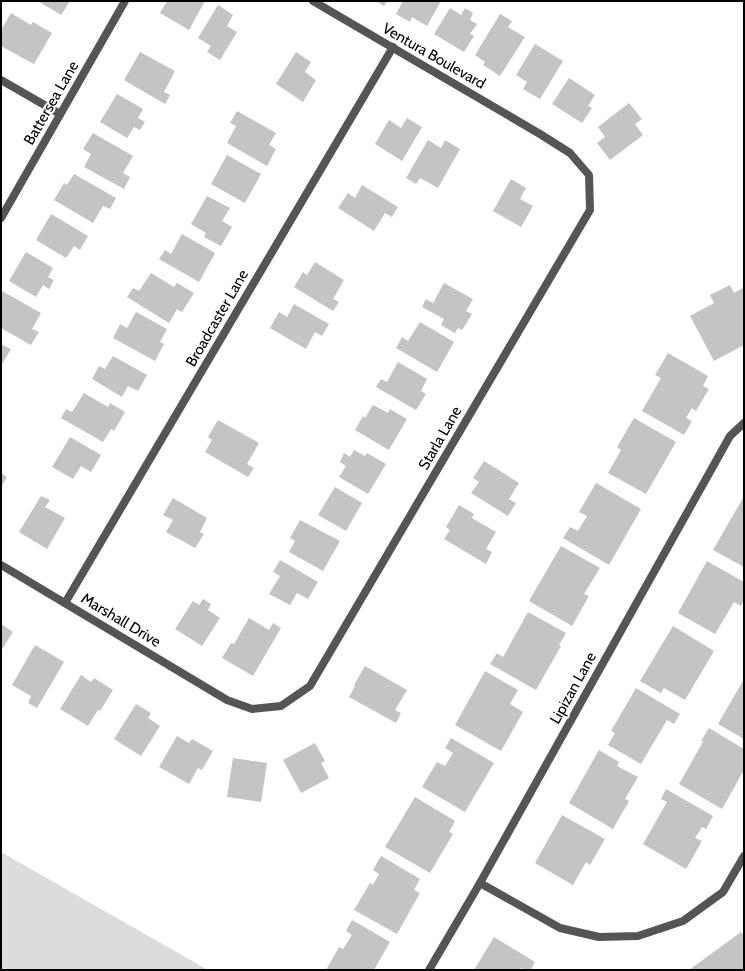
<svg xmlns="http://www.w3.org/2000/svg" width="745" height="971" font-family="Cabin,sans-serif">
  <rect width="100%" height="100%" fill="#fff"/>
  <path fill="#dcdcdc" d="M1,852L208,970H1Z"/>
  <g fill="#c4c4c4">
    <path d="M38,1H70L61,15Z"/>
    <path d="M167,1H205L189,30L160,13Z"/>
    <path d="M376,1H387L384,6Z"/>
    <path d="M403,1H441L427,26L412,17L410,22L396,14Z"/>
    <path d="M218,5L233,15L227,26L237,32L220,60L207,52L211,46L198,38Z"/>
    <path d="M450,8L461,15L465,8L473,13L470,20L477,24L470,34L474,36L464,52L434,34Z"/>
    <path d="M11,13L31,25L33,22L52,33L34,64L1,46V30Z"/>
    <path d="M500,14L512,21L508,27L525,37L500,76L483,65L485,62L475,55Z"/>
    <path d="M535,44L563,61L540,99L523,89L527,82L516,75Z"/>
    <path d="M140,52L175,71L164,92L170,95L165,104L124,80Z"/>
    <path d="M296,52L311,62L305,72L316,80L303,102L276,84Z"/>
    <path d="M569,78L595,95L588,106L592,108L582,123L552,104Z"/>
    <path d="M117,94L143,109L138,118L145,122L140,130L134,127L127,138L100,122Z"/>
    <path d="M629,103L642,119L635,124L643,135L610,160L597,143L605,137L598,127Z"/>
    <path d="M237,111L276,133L269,145L276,149L267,166L227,143L236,126L230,123Z"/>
    <path d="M407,118L422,127L402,161L375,144L389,120L401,128Z"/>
    <path d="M93,133L133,156L123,173L130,177L124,189L84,167L91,154L83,149Z"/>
    <path d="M428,140L441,148L445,140L460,149L438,188L420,178L416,184L406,178Z"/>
    <path d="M227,155L261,174L245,203L211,184Z"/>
    <path d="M74,174L116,198L110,209L103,206L93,223L54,200L64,183L67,185Z"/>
    <path d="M511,179L526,188L520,199L533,206L521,227L493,211Z"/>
    <path d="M362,185L398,207L392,217L385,213L374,231L338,208L348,193L355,198Z"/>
    <path d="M207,196L230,208L222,221L232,227L221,246L204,237L206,233L191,224Z"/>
    <path d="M51,214L88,236L80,250L74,246L66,258L36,240Z"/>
    <path d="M182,234L215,253L199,282L159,259L165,250L171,254Z"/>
    <path d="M26,252L53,268L48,277L54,280L49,289L43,285L36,297L9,281Z"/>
    <path d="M315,262L344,280L333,299L339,302L333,311L294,287L303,272L307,275Z"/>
    <path d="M151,273L174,287L177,283L194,293L182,312L177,309L169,323L127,297L133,288L139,291Z"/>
    <path d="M444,283L473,299L466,311L472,314L462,330L458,328L455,333L441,325L444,319L422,307L426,299L433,303Z"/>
    <path d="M730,285L734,293L743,288L744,290V345L714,361L690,316L714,303L710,295Z"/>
    <path d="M2,291L41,313L32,329L39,332L31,345L1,328Z"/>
    <path d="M294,304L329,324L322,336L315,332L306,349L270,328L279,312L287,317Z"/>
    <path d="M136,312L167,329L160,342L164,344L155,361L113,338L120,324L127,328Z"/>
    <path d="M420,322L454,342L437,372L396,348L402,337L408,341Z"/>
    <path d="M1,344L11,349L1,366Z"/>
    <path d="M668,353L708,376L703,386L709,389L696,411L692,408L686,418L692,421L684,435L642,411L661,378L655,375Z"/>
    <path d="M113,356L147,375L138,391L128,386L122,397L92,379L99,366L105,369Z"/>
    <path d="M398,362L427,379L421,391L426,394L416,410L376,387L381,379L387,382Z"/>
    <path d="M84,393L108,407L110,403L125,412L114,431L111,429L103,442L61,418L66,409L72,412Z"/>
    <path d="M373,405L388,413L390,409L407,419L389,450L355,430L363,416L365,418Z"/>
    <path d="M634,418L676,442L646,494L608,473L621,450L617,447Z"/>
    <path d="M218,420L259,443L247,464L254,468L248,477L205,452L212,440L208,437Z"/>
    <path d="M70,437L101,455L91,472L81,466L73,479L52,467Z"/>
    <path d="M354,450L365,456L367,453L386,464L368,494L339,477L346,466L340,462L344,453L350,457Z"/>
    <path d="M484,461L519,483L509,499L516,503L508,516L471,493L479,482L473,478Z"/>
    <path d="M1,473L7,477L1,487Z"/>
    <path d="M596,483L641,509L609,565L563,538L570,527L578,531L587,516L579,512Z"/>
    <path d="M335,487L362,503L346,531L318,515Z"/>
    <path d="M41,496L50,500L45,507L65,518L47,549L19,532Z"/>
    <path d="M744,496V567L713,550Z"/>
    <path d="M173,498L207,518L200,532L204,534L195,548L166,532L173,520L163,515Z"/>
    <path d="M459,505L474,514L472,518L496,532L486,549L492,552L486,564L444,539L450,530L446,527Z"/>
    <path d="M300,520L340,541L323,571L289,552L295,541L290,538Z"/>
    <path d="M561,546L600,568L584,594L589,596L572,626L529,601Z"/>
    <path d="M280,560L318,582L308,599L297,593L290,605L269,594L280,576L273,572Z"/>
    <path d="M707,561L744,582V600L741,606L734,602L715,634L678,613Z"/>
    <path d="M203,599L211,604L208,610L220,618L202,646L175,629L193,601L199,605Z"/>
    <path d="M528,612L566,633L559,645L561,646L536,690L490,664L497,653L503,657Z"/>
    <path d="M249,618L269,630L273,623L281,628L253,676L222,658L231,643L234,644Z"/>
    <path d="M1,624L13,632L1,651Z"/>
    <path d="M673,626L714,651L685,700L664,688L661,693L640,681Z"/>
    <path d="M35,645L64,662L37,708L28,703L31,696L12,685Z"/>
    <path d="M365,666L407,690L395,710L401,713L396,723L349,697L355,686L354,685Z"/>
    <path d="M485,671L518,690L510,704L523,712L501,751L455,725Z"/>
    <path d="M81,675L91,682L94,678L113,690L100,711L98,710L88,726L60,709Z"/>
    <path d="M744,679V739L718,724Z"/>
    <path d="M636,688L680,714L674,724L667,720L641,764L608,745L615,733L611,731Z"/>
    <path d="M136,704L151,713L148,718L160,726L141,756L114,739Z"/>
    <path d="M709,728L744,749V763L743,766H744V770L722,809L679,784L703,742L701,741Z"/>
    <path d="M177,736L189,743L192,739L213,751L202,770L198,768L189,784L159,767Z"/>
    <path d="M451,738L494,763L465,812L422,787L437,762L445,766L453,753L445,748Z"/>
    <path d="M315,743L325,761L321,763L329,778L301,793L283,760Z"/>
    <path d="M599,750L619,762L617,766L638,777L625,799L629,801L613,829L569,803Z"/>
    <path d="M233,758L267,763L261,802L227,797Z"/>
    <path d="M666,789L713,816L706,829L702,827L695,838L702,841L686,869L643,844L667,802L661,799Z"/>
    <path d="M415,797L455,821L449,832L453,834L430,873L385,847Z"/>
    <path d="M562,815L605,839L590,865L586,862L573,885L535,863Z"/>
    <path d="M381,856L420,879L414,890L420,893L397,934L354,910L370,883L373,885L379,874L373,870Z"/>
    <path d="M352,920L390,942L374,970H326L339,947L343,949L352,935L346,931Z"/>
    <path d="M741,932L744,936V970H689Z"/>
    <path d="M494,937L535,962L531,970H524L521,968L520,970H474Z"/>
  </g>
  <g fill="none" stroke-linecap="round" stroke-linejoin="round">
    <g stroke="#555" stroke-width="8">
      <path d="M1,80L60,114"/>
      <path d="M1,218L125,1"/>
      <path d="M1,565L227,700L252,709L281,706L310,686L590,210L589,175L570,153L540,134L313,1"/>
      <path d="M65,603L393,47"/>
      <path d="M480,883L560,928L599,937L638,936L683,921L723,892L744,856"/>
      <path d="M429,970L480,883L730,436L744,423"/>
    </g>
  </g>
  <g text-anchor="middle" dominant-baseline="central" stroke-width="4" stroke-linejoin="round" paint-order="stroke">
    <g font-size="15" fill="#000" stroke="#fff">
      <text transform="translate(434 56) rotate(30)">Ventura Boulevard</text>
      <text transform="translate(51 103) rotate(-60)">Battersea Lane</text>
      <text transform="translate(217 318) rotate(-60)">Broadcaster Lane</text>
      <text transform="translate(440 438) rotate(-60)">Starla Lane</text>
      <text transform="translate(121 620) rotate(31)">Marshall Drive</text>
      <text transform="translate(573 688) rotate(-61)">Lipizan Lane</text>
    </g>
  </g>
  <rect width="745" height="971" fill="none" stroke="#000000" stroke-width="4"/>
</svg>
